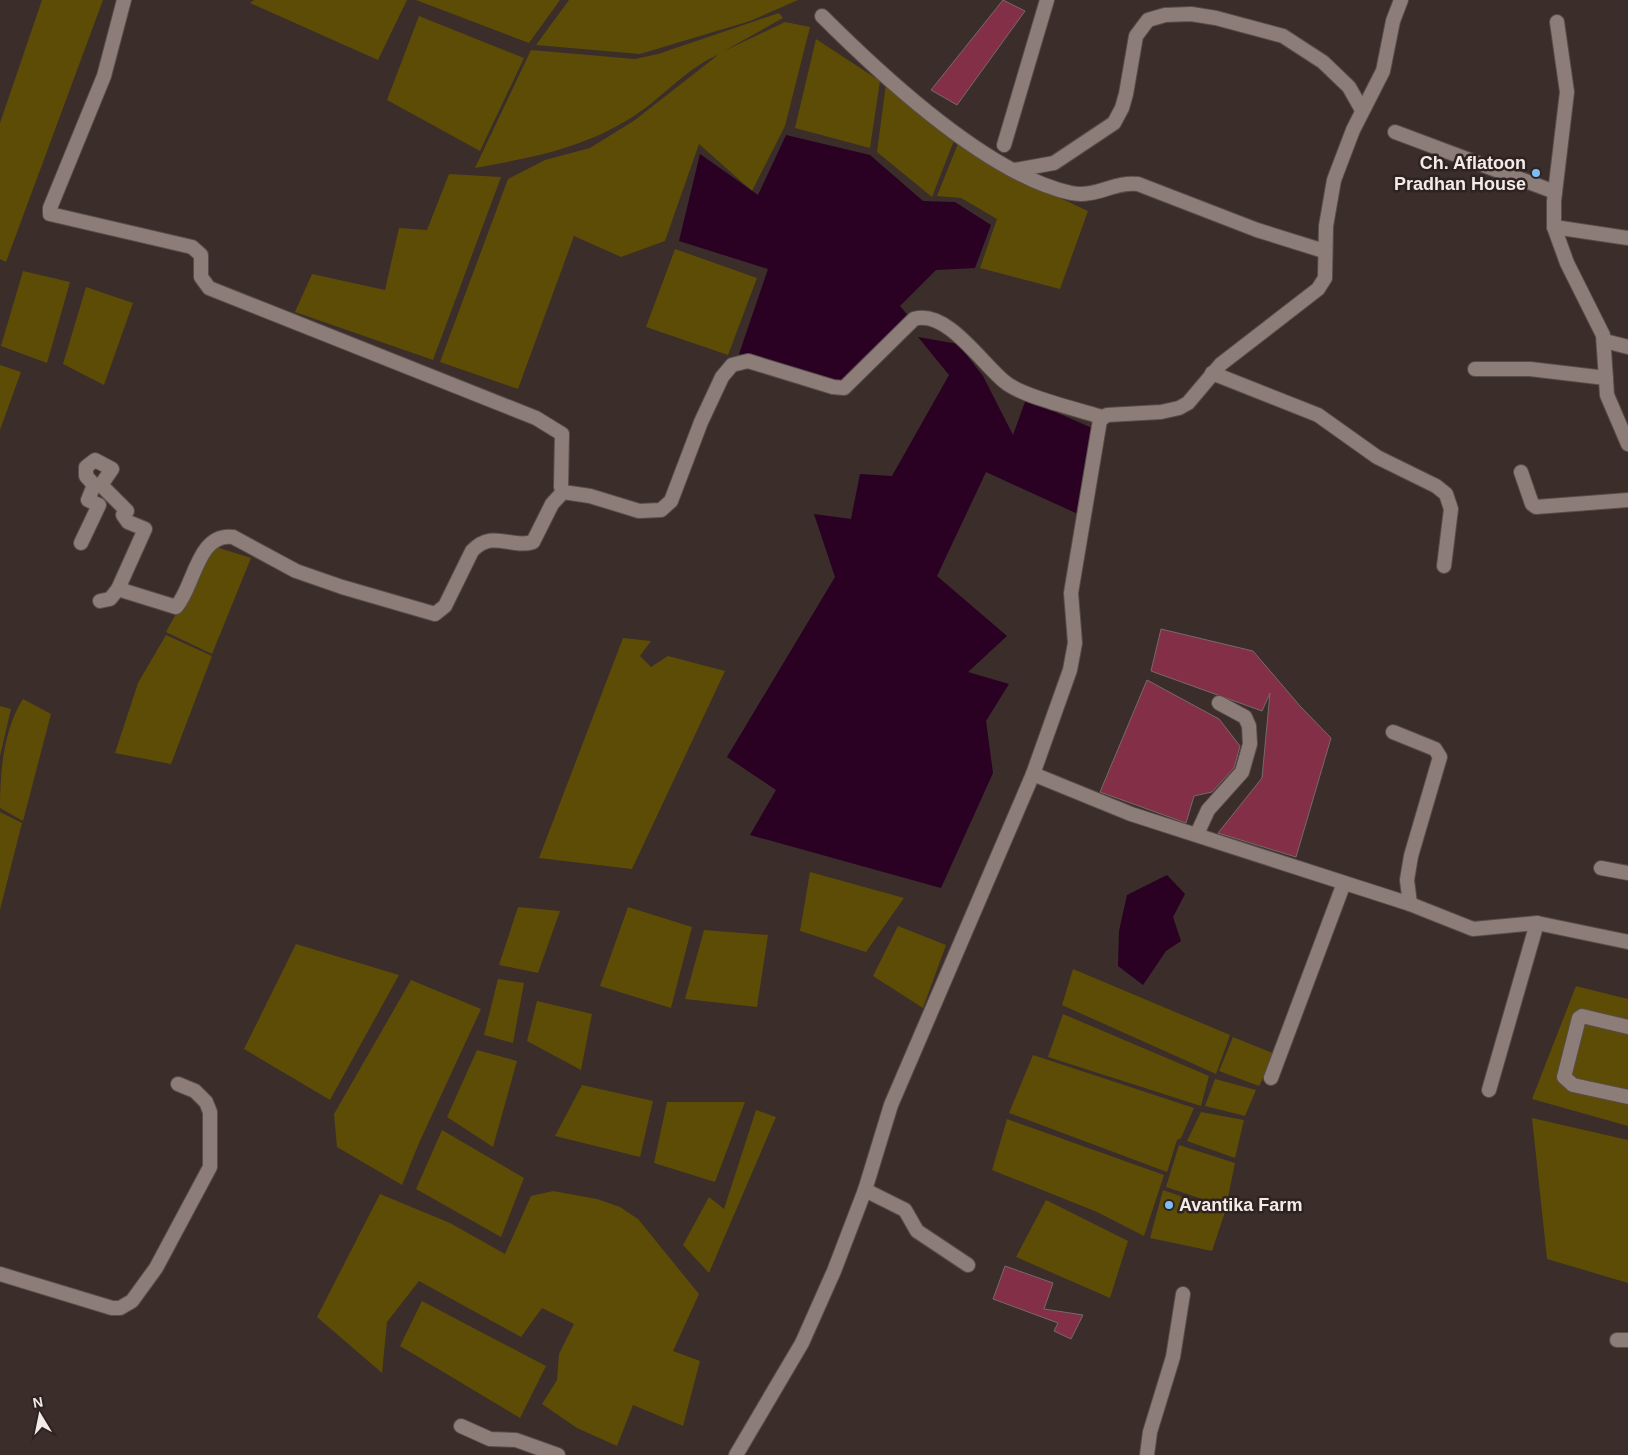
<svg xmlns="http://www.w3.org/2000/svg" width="1628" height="1455" font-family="Helvetica,sans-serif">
  <rect width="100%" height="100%" fill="#3a2d2a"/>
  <g fill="#5d4c06">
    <path d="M42,0H103L6,262L0,259V123Z"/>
    <path d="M254,0H407L378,60L250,3Z"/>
    <path d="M416,0H560L529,43Z"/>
    <path d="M569,0H798L750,21L640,54L536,45Z"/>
    <path d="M779,13L783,18L724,51L785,22L810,27L785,126L752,191L699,144L665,241L621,257L574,236L518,389L440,362L508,179L545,160L590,148L635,120L718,55C687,68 663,97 634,116C582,149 534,157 475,168L531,50L635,59L658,54Z"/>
    <path d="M419,16L524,58L480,151L387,100Z"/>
    <path d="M816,39L880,81L870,148L795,128Z"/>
    <path d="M886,84L955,138L932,197L877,152Z"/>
    <path d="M959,141L992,166L1088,211L1060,289L980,268L997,219L961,198L937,196Z"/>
    <path d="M449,174L501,177L433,360L295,312L312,274L385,290L399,228L427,230Z"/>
    <path d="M675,249L757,278L728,355L646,327Z"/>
    <path d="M23,271L70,282L47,363L1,346Z"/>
    <path d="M86,287L133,303L104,385L63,364Z"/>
    <path d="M0,365L21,372L0,430Z"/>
    <path d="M213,546L251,558L212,654L166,632Z"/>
    <path d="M166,635L212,656L171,764L115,753L138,683Z"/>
    <path d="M623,638L651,641L640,656L651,667L668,656L725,671L632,869L539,858Z"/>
    <path d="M23,699L51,714L23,821L0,808C0,773 3,730 23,699Z"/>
    <path d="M0,706L11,709L0,756Z"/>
    <path d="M0,812L22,823L0,910Z"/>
    <path d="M810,872L904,898L866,952L800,931Z"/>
    <path d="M518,907L560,911L538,973L499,965Z"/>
    <path d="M628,907L692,927L671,1008L600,986Z"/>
    <path d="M898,926L946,945L923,1008L873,976Z"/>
    <path d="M704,930L768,935L757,1007L685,999Z"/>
    <path d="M296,944L399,975L330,1100L244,1049Z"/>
    <path d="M1073,969L1230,1035L1216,1074L1062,1005Z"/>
    <path d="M498,979L524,983L513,1043L484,1035Z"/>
    <path d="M411,980L481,1009L419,1143L402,1185L337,1147L334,1114Z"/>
    <path d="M1576,986L1628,999V1126L1532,1099Z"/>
    <path d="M537,1001L592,1014L581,1070L527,1041Z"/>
    <path d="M1063,1014L1209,1076L1201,1106L1048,1057Z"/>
    <path d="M1233,1037L1275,1054L1259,1086L1219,1071Z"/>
    <path d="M477,1050L517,1061L493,1147L447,1117Z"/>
    <path d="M1033,1055L1194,1108L1181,1138L1177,1140L1167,1172L1009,1113Z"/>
    <path d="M1215,1079L1256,1090L1245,1116L1205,1106Z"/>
    <path d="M582,1085L653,1101L640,1157L555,1136Z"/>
    <path d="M667,1102H745L715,1182L654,1163Z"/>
    <path d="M756,1110L776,1117L709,1273L683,1245L709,1197L724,1209Z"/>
    <path d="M1201,1112L1244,1120L1235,1158L1187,1141Z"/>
    <path d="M1532,1118L1628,1140V1283L1547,1259Z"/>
    <path d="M1007,1119L1164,1175L1144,1236L1097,1212L992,1170Z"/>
    <path d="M442,1130L524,1178L501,1237L416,1189Z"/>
    <path d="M1179,1145L1235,1163L1226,1207L1166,1187Z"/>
    <path d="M1163,1190L1225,1212L1212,1251L1150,1238Z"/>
    <path d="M553,1191L597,1199L620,1207L638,1219L699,1294L673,1351L700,1361L683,1426L633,1405L617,1446L577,1428L542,1404L557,1380L559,1354L574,1324L542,1308L521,1337L419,1281L387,1322L382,1373L317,1317L380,1194L450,1223L505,1254L531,1196Z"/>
    <path d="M1046,1200L1128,1241L1110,1298L1016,1257Z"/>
    <path d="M422,1301L546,1366L520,1418L400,1346Z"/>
  </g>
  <g fill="#2a0023">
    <path d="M786,135L870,155L923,201L955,202L991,225L975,268L936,270L900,306L910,318L843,386L739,354L768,269L679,241L700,154L758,195Z"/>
    <path d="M918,337L958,344L983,376L1013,435L1026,399L1092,428L1080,515L986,472L937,576L1007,636L968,672L1009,684L986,721L993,773L941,888L750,835L776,790L727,757L835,577L814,514L851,519L860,474L892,476L949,375Z"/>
    <path d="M1167,875L1185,894L1173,917L1181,941L1166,951L1143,985L1118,966L1119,931L1127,895Z"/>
  </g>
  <g fill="#822f47" stroke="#78696b">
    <path d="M1003,0L1025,11L957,105L931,90Z"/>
    <path d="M1161,629L1253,651L1300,706L1331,738L1296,857L1218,833L1262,778L1270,693L1262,711L1151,671Z"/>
    <path d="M1147,680L1219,719L1240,746L1234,768L1212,792L1194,796L1186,823L1100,792Z"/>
    <path d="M1005,1266L1053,1283L1044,1309L1083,1315L1071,1339L1054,1331L1058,1323L993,1299Z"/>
  </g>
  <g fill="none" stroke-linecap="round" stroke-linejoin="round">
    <defs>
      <g id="minor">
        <path d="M124,0L104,76L50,208V214L192,247L201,255V277L209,288L536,418L562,434L561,487L563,492L590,496L639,511L661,510L671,501L701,422L722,377L732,365L748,361L833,387L844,388L914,319C947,309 982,364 1005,382C1021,396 1079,410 1102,417"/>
        <path d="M822,16C881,75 988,175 1071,193C1096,198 1115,181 1138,184L1257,230L1324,251"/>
        <path d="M1557,22L1567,92L1554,201V227L1567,263L1603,335L1607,395L1628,444"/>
        <path d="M1395,132L1555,192"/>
        <path d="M1004,145L1047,0"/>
        <path d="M1015,170L1054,163L1114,123L1122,108L1126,94L1136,36L1148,20L1165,15L1191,14L1216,18L1283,36L1323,62L1349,87L1362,110"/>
        <path d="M1554,227L1628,238"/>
        <path d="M1605,341L1628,347"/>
        <path d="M1475,369H1530L1606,378"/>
        <path d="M1212,373L1318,415L1377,457L1436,486L1446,494L1451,509L1444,566"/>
        <path d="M1521,472L1532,504L1536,507L1628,500"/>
        <path d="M81,543L99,505L88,500L94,485L86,476V467L95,460L112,469L101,485L127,511L123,515L128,522L145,529L118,589L110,599L100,601"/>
        <path d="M118,589L176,607C194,588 197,532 233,537L296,571L342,587L435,614L445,606L472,551C493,529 510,549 533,542L552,504L563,492"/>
        <path d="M1393,732L1435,749L1440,757L1411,856L1407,880L1410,904"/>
        <path d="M1033,774L1131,814L1410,904L1473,929L1537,923L1628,942"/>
        <path d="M1197,834L1208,810L1242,772L1250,744L1249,726L1245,717L1219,703"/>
        <path d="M1601,868L1628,873"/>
        <path d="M1628,1027L1582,1016L1579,1018L1564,1077L1573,1085L1628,1097"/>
        <path d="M1271,1078L1344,883"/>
        <path d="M1489,1090L1537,923"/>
        <path d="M865,1190L905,1210L917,1231L968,1265"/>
        <path d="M0,1274L112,1308H120L132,1301L156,1268L210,1167V1112L206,1102L195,1091L178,1084"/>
        <path d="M1617,1340H1628"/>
        <path d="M461,1426L490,1439L516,1440L558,1455"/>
        <path d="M736,1455L802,1343L834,1271L865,1190L891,1105L1033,774L1070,670L1075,643L1071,593L1100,420L1107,415L1161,412L1179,408L1188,403L1221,364L1318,289L1325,278L1326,226L1334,180L1353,130L1383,71L1393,21L1401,0"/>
        <path d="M1147,1455L1150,1432L1173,1357L1183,1294"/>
      </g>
    </defs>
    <use href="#minor" stroke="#584d4a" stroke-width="16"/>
    <use href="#minor" stroke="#8d7d79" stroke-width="14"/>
  </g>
  <g fill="#7dbef9" stroke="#2f2320" stroke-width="2">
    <circle cx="1536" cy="173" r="5"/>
    <circle cx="1169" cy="1205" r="5"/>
  </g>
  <g text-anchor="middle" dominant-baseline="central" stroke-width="5" stroke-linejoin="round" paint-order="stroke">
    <g font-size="18" font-weight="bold" fill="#f3ebe8" stroke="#2f2320" text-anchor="end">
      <text x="1526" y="163">Ch. Aflatoon<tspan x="1526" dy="21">Pradhan House</tspan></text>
      <text x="1179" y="1205" text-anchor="start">Avantika Farm</text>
    </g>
  </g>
  <g transform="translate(40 1415) rotate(350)" stroke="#2f2320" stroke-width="4" paint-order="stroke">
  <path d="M0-4L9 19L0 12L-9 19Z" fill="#f3ebe8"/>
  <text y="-8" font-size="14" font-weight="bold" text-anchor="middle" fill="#f3ebe8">N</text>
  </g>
</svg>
